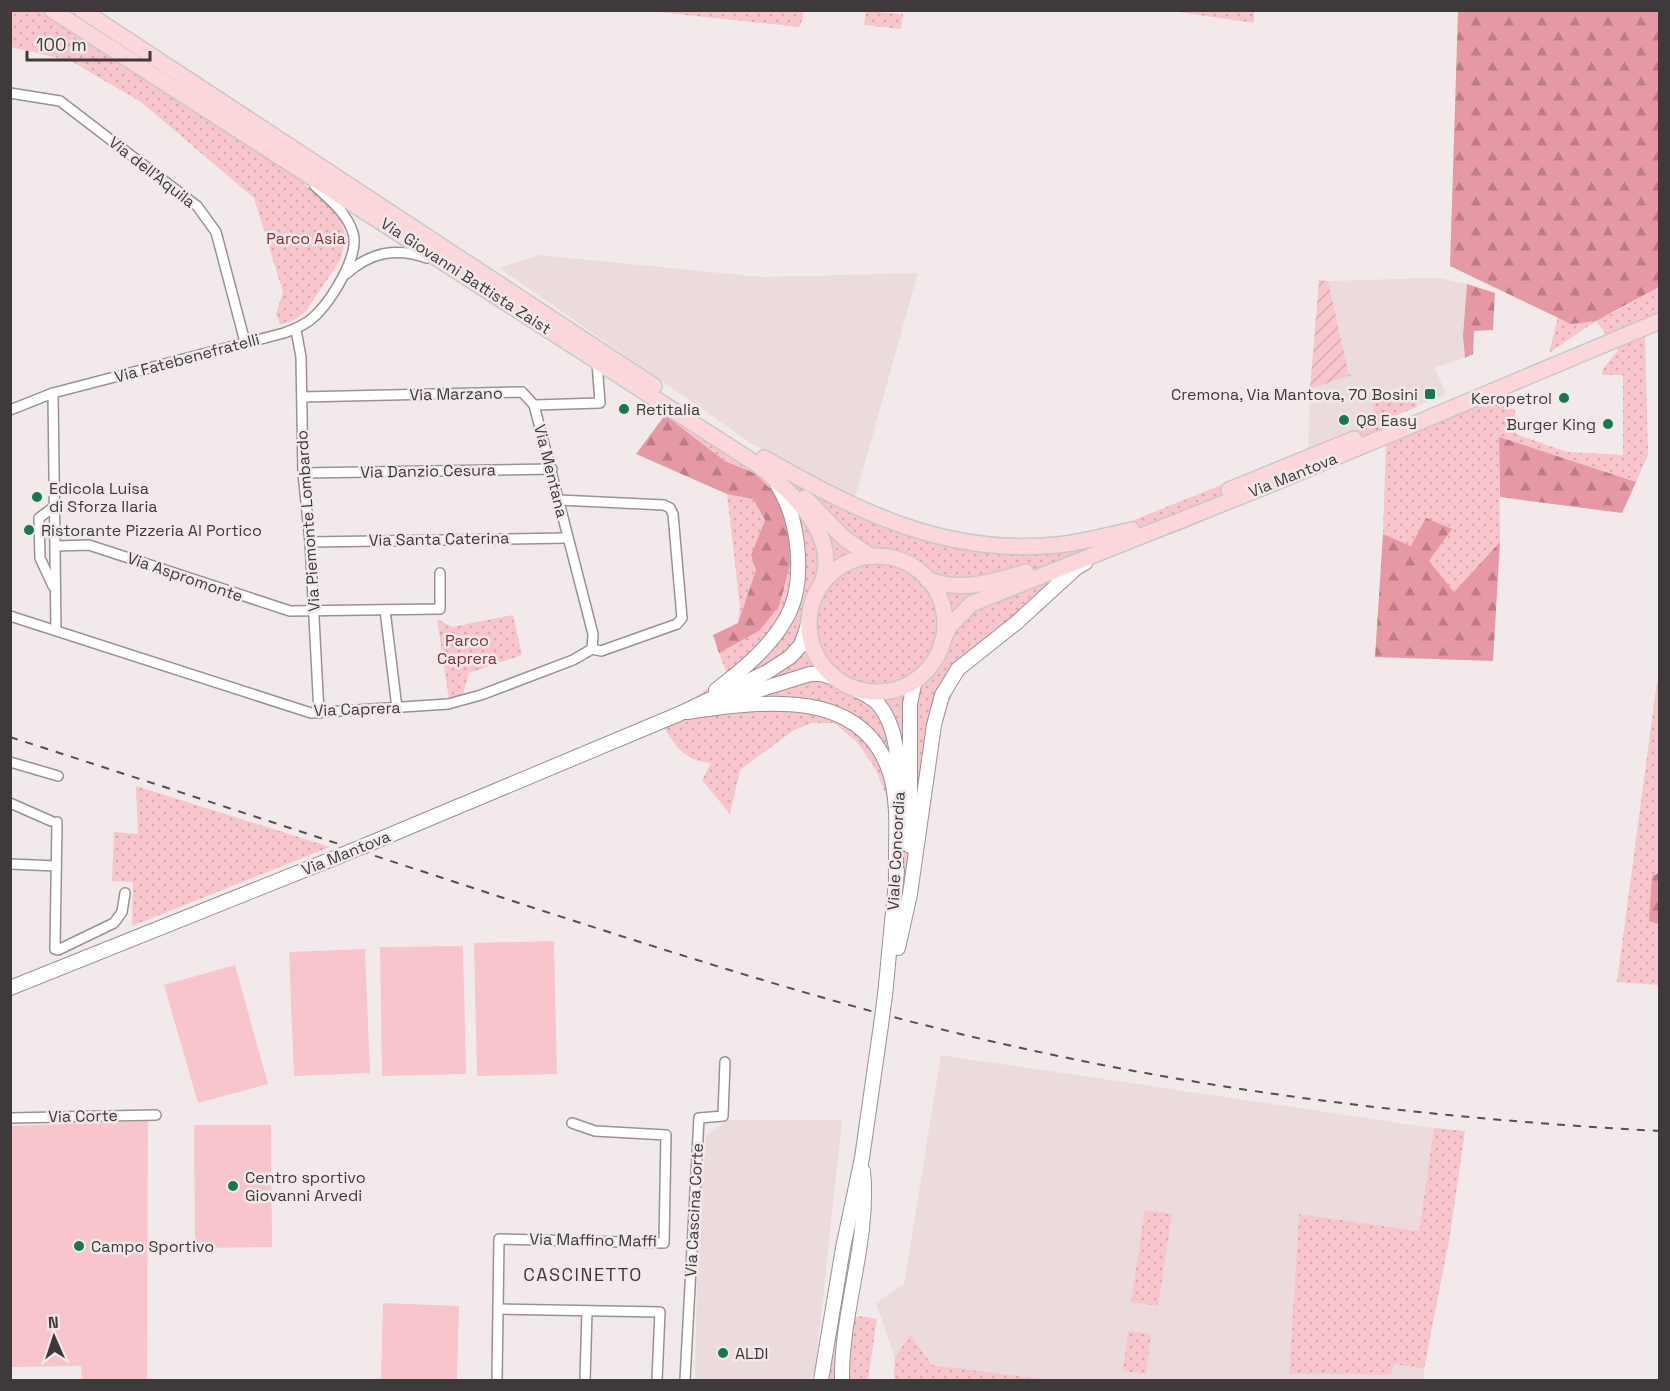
<svg xmlns="http://www.w3.org/2000/svg" width="1670" height="1391" font-family="'Space Grotesk',sans-serif">
  <defs>
    <pattern id="grass-dots" width="8" height="8" patternUnits="userSpaceOnUse" patternTransform="scale(1.5)"><rect width="8" height="8" fill="#f7c5cb"/><path d="M2 2h.1M6 6h.1" fill="none" stroke="#d5aaaf" stroke-width="1.8" stroke-linecap="round"/></pattern>
    <pattern id="forest-firs" width="22" height="20" patternUnits="userSpaceOnUse" patternTransform="scale(1.5)"><rect width="22" height="20" fill="#e698a4"/><path d="M5 1l3.5 6h-7zM16 11l3.5 6h-7z" fill="#bc7d87"/></pattern>
    <pattern id="garden-furrows" width="10" height="10" patternUnits="userSpaceOnUse" patternTransform="scale(1.5)"><rect width="10" height="10" fill="#f7c5cb"/><path d="M-1 1l2-2M0 10L10 0M9 11l2-2" fill="none" stroke="#d5aaaf"/></pattern>
  </defs>
  <rect width="100%" height="100%" fill="#f2eaea"/>
  <g fill="#ecdbdd">
    <path d="M539,255L762,277L918,273L855,498L751,443L499,268Z"/>
    <path d="M1438,278L1467,284L1463,335L1465,358L1435,368L1446,394L1308,451L1310,389L1349,376L1328,281Z"/>
    <path d="M941,1055L1434,1128L1419,1231L1299,1214L1289,1374L1391,1375L1394,1364L1424,1369V1380H894L895,1358L876,1303L904,1284Z"/>
    <path d="M728,1120H842L815,1374L809,1380H695L698,1225L706,1136Z"/>
  </g>
  <g fill="url(#grass-dots)">
    <path d="M10,11H42L281,164L334,210L341,220L346,237L341,259L306,311L296,319L280,325L276,314L283,292L254,198L141,102L71,61L11,47Z"/>
    <path d="M648,11H804L800,27Z"/>
    <path d="M866,11L903,14L901,29L864,25Z"/>
    <path d="M1171,11H1254V23Z"/>
    <path d="M1659,287V328L1645,333L1648,455L1636,482L1499,438L1500,542L1454,592L1429,561L1452,529L1411,546L1383,534L1386,443L1185,529L1097,562L1076,575L957,680L939,733L909,884L901,882L890,828L886,795L875,768L857,742L834,723H812L794,730L740,770L730,814L702,780L711,763C680,760 672,741 658,716L696,697L727,674L719,653L759,631L790,565L754,473L725,461L665,415L874,520L1015,550L1077,537L1129,522L1378,422L1368,395L1381,399L1407,388L1415,393L1417,407L1379,422L1388,442C1419,429 1484,390 1515,410L1516,434L1521,436L1567,452L1623,455V375H1602L1603,369L1618,350L1596,321L1549,353L1558,317C1592,333 1629,303 1659,287Z"/>
    <path d="M727,494L753,499L765,520L751,555L756,570L738,623L740,607Z"/>
    <path d="M513,615L522,655L469,673L463,694L449,699L437,619L452,627Z"/>
    <path d="M1657,682L1660,683L1659,985L1617,982Z"/>
    <path d="M136,786L330,847L132,926L133,882L112,881L114,832L138,834Z"/>
    <path d="M1434,1128L1465,1131L1450,1235L1424,1369L1394,1364L1391,1375L1289,1374L1299,1214L1419,1231Z"/>
    <path d="M859,1200L838,1380H826L847,1248Z"/>
    <path d="M1145,1210L1172,1214L1158,1306L1131,1302Z"/>
    <path d="M859,1316L877,1319L868,1380H847L852,1320Z"/>
    <path d="M1128,1331L1151,1334L1146,1374L1123,1371Z"/>
    <path d="M910,1335L932,1365L1048,1380H894L895,1358Z"/>
  </g>
  <g fill="url(#forest-firs)">
    <path d="M1458,11H1659V287L1596,321L1571,324L1450,266Z"/>
    <path d="M1467,284L1495,293L1493,330L1474,331L1473,354L1465,358L1463,335Z"/>
    <path d="M665,415L725,461L754,473L780,498L789,534L790,565L779,606L759,631L719,653L713,635L738,623L756,570L751,555L765,520L753,499L727,494L636,454Z"/>
    <path d="M1499,437L1636,482L1622,513L1500,497Z"/>
    <path d="M1426,518L1452,529L1429,561L1454,592L1500,542L1493,661L1375,657L1383,534L1411,546Z"/>
    <path d="M1659,873H1660L1659,924L1649,921L1652,876Z"/>
  </g>
  <path fill="url(#garden-furrows)" d="M1319,280L1328,281L1349,375L1358,373L1310,389Z"/>
  <g fill="#f7c5cb">
    <path d="M554,941L557,1074L477,1076L474,943Z"/>
    <path d="M463,946L466,1074L382,1076L380,947Z"/>
    <path d="M365,949L370,1073L294,1076L289,952Z"/>
    <path d="M235,965L268,1084L198,1103L164,985Z"/>
    <path d="M148,1121L147,1380H82L81,1366L11,1367V1126Z"/>
    <path d="M194,1125H271L272,1247L195,1248Z"/>
    <path d="M383,1303L459,1306L457,1380H381Z"/>
  </g>
  <g fill="none" stroke-linecap="round" stroke-linejoin="round">
    <defs>
      <g id="street">
        <path d="M10,93L60,101L197,206L216,232L245,342"/>
        <path d="M346,274C371,252 396,247 427,258"/>
        <path d="M296,330L301,357L303,473L310,542L319,713"/>
        <path d="M53,393L56,630"/>
        <path d="M302,397L522,392L534,405L600,403L597,362"/>
        <path d="M10,410L53,393L284,333C296,329 307,324 316,315C332,299 360,255 353,233C347,213 330,200 315,186"/>
        <path d="M303,473L552,469"/>
        <path d="M559,500L664,505L670,508L673,514L682,618L677,624L601,651L592,649"/>
        <path d="M310,542L567,538"/>
        <path d="M56,546L89,545L290,611L440,609V573"/>
        <path d="M53,586L40,558L39,518L55,506"/>
        <path d="M385,610L397,708"/>
        <path d="M10,616L311,713L448,704L481,695L573,660L592,649L593,634L534,405"/>
        <path d="M10,762L58,776"/>
        <path d="M10,803L51,821"/>
        <path d="M57,822L55,949L58,950L114,923L122,912L125,893"/>
        <path d="M10,864L56,866"/>
        <path d="M10,1118L156,1115"/>
        <path d="M498,1309L660,1312L657,1380"/>
        <path d="M497,1380L499,1239L664,1243L666,1135L595,1131L572,1123"/>
        <path d="M585,1380L587,1311"/>
        <path d="M685,1380L699,1118L723,1116L725,1062"/>
      </g>
      <g id="secondary">
        <path d="M854,688C860,692 868,696 874,700C897,720 898,761 900,789"/>
        <path d="M716,690C741,671 768,649 784,622C807,586 800,521 778,486"/>
        <path d="M717,703L810,674H821L835,678"/>
        <path d="M687,712C758,702 862,685 890,773C900,805 895,845 896,878"/>
        <path d="M371,843L679,714L767,672L790,657L801,645L809,622"/>
        <path d="M910,846V704L915,680"/>
        <path d="M898,948L910,894L934,725L942,695L958,669L1016,623L1076,568L1085,563"/>
        <path d="M10,988L337,857"/>
        <path d="M885,995L897,871"/>
        <path d="M821,1380L843,1248L862,1158L881,1025"/>
        <path d="M842,1380C841,1311 870,1241 863,1171"/>
      </g>
      <g id="primary">
        <path d="M52,10L758,465C792,492 840,535 822,583"/>
        <path d="M82,10L654,386"/>
        <path d="M764,458C857,511 945,556 1056,545C1082,543 1107,535 1132,530"/>
        <path d="M1229,490L1354,439"/>
        <path d="M805,498L845,539L872,557"/>
        <circle cx="877" cy="624" r="68"/>
        <path d="M927,579C958,593 994,582 1026,572"/>
        <path d="M941,645L949,627L971,604L1274,483L1660,321"/>
      </g>
    </defs>
    <use href="#street" stroke="#999292" stroke-width="12"/>
    <use href="#secondary" stroke="#999292" stroke-width="16"/>
    <use href="#primary" stroke="#c9c8c8" stroke-width="18"/>
    <use href="#street" stroke="#fff" stroke-width="9"/>
    <use href="#secondary" stroke="#fff" stroke-width="14"/>
    <use href="#primary" stroke="#fbd7dc" stroke-width="15"/>
    <path stroke="#544f50" stroke-width="2" stroke-dasharray="8 8" stroke-linecap="butt" d="M10,737C184,793 357,850 531,907C686,957 840,1007 999,1043C1217,1093 1437,1119 1660,1131"/>
    <defs>
      <g id="secondary-bridge">
        <path d="M337,857L371,843"/>
        <path d="M881,1025L885,995"/>
      </g>
    </defs>
    <use href="#secondary-bridge" stroke="#999292" stroke-width="16" stroke-linecap="butt"/>
    <use href="#secondary-bridge" stroke="#fff" stroke-width="14"/>
  </g>
  <g fill="#16784f" stroke="#f2eaea" stroke-width="2">
    <rect x="1424" y="388" width="12" height="12" rx="3"/>
    <circle cx="1564" cy="398" r="6"/>
    <circle cx="624" cy="409" r="6"/>
    <circle cx="1344" cy="420" r="6"/>
    <circle cx="1608" cy="424" r="6"/>
    <circle cx="37" cy="497" r="6"/>
    <circle cx="29" cy="530" r="6"/>
    <circle cx="233" cy="1186" r="6"/>
    <circle cx="79" cy="1246" r="6"/>
    <circle cx="723" cy="1353" r="6"/>
  </g>
  <g text-anchor="middle" dominant-baseline="central" stroke-width="5" stroke-linejoin="round" paint-order="stroke">
    <g font-size="16" fill="#3e3a3b" stroke="#f2eaea">
      <text transform="translate(152 172) rotate(38)">Via dell'Aquila</text>
      <text transform="translate(466 276) rotate(33)">Via Giovanni Battista Zaist</text>
      <text transform="translate(187 358) rotate(-15)">Via Fatebenefratelli</text>
      <text transform="translate(456 394) rotate(-1)">Via Marzano</text>
      <text transform="translate(428 471) rotate(-1)">Via Danzio Cesura</text>
      <text transform="translate(551 471) rotate(76)">Via Mentana</text>
      <text transform="translate(1293 475) rotate(-22)">Via Mantova</text>
      <text transform="translate(308 521) rotate(-94)">Via Piemonte Lombardo</text>
      <text transform="translate(439 539) rotate(-1)">Via Santa Caterina</text>
      <text transform="translate(185 577) rotate(19)">Via Aspromonte</text>
      <text transform="translate(357 709) rotate(-2)">Via Caprera</text>
      <text transform="translate(896 851) rotate(-87)">Viale Concordia</text>
      <text transform="translate(346 853) rotate(-22)">Via Mantova</text>
      <text transform="translate(83 1116) rotate(-1)">Via Corte</text>
      <text transform="translate(694 1210) rotate(-87)">Via Cascina Corte</text>
      <text transform="translate(593 1240) rotate(1)">Via Maffino Maffi</text>
    </g>
    <g font-size="16" fill="#862b41" stroke="#f2eaea">
      <text x="306" y="238">Parco Asia</text>
      <text x="467" y="640">Parco<tspan x="467" dy="18">Caprera</tspan></text>
    </g>
    <g font-size="16" fill="#3e3a3b" stroke="#f2eaea" text-anchor="start">
      <text x="1418" y="394" text-anchor="end">Cremona, Via Mantova, 70 Bosini</text>
      <text x="1552" y="398" text-anchor="end">Keropetrol</text>
      <text x="636" y="409">Retitalia</text>
      <text x="1356" y="420">Q8 Easy</text>
      <text x="1596" y="424" text-anchor="end">Burger King</text>
      <text x="49" y="488">Edicola Luisa<tspan x="49" dy="18">di Sforza Ilaria</tspan></text>
      <text x="41" y="530">Ristorante Pizzeria Al Portico</text>
      <text x="245" y="1177">Centro sportivo<tspan x="245" dy="18">Giovanni Arvedi</tspan></text>
      <text x="91" y="1246">Campo Sportivo</text>
      <text x="735" y="1353">ALDI</text>
    </g>
    <g font-size="18" letter-spacing="1.5" fill="#3e3839" stroke="#f2eaea">
      <text x="583" y="1274">CASCINETTO</text>
    </g>
  </g>
  <rect width="1670" height="1391" fill="none" stroke="#3e3a3b" stroke-width="24"/>
  <g transform="translate(54 1337) rotate(357)" stroke="#f2eaea" stroke-width="4.5" paint-order="stroke">
  <path d="M0-4.5L10 22L0 15L-10 22Z" fill="#3e3a3b"/>
  <text y="-9" font-size="16" font-weight="bold" text-anchor="middle" fill="#3e3a3b">N</text>
  </g>
  <path d="M27 51v9h123v-9" fill="none" stroke="#3e3a3b" stroke-width="3"/>
  <text x="36" y="51" font-size="18" fill="#3e3a3b" stroke="#f2eaea" stroke-width="4.5" paint-order="stroke">100 m</text>
</svg>
